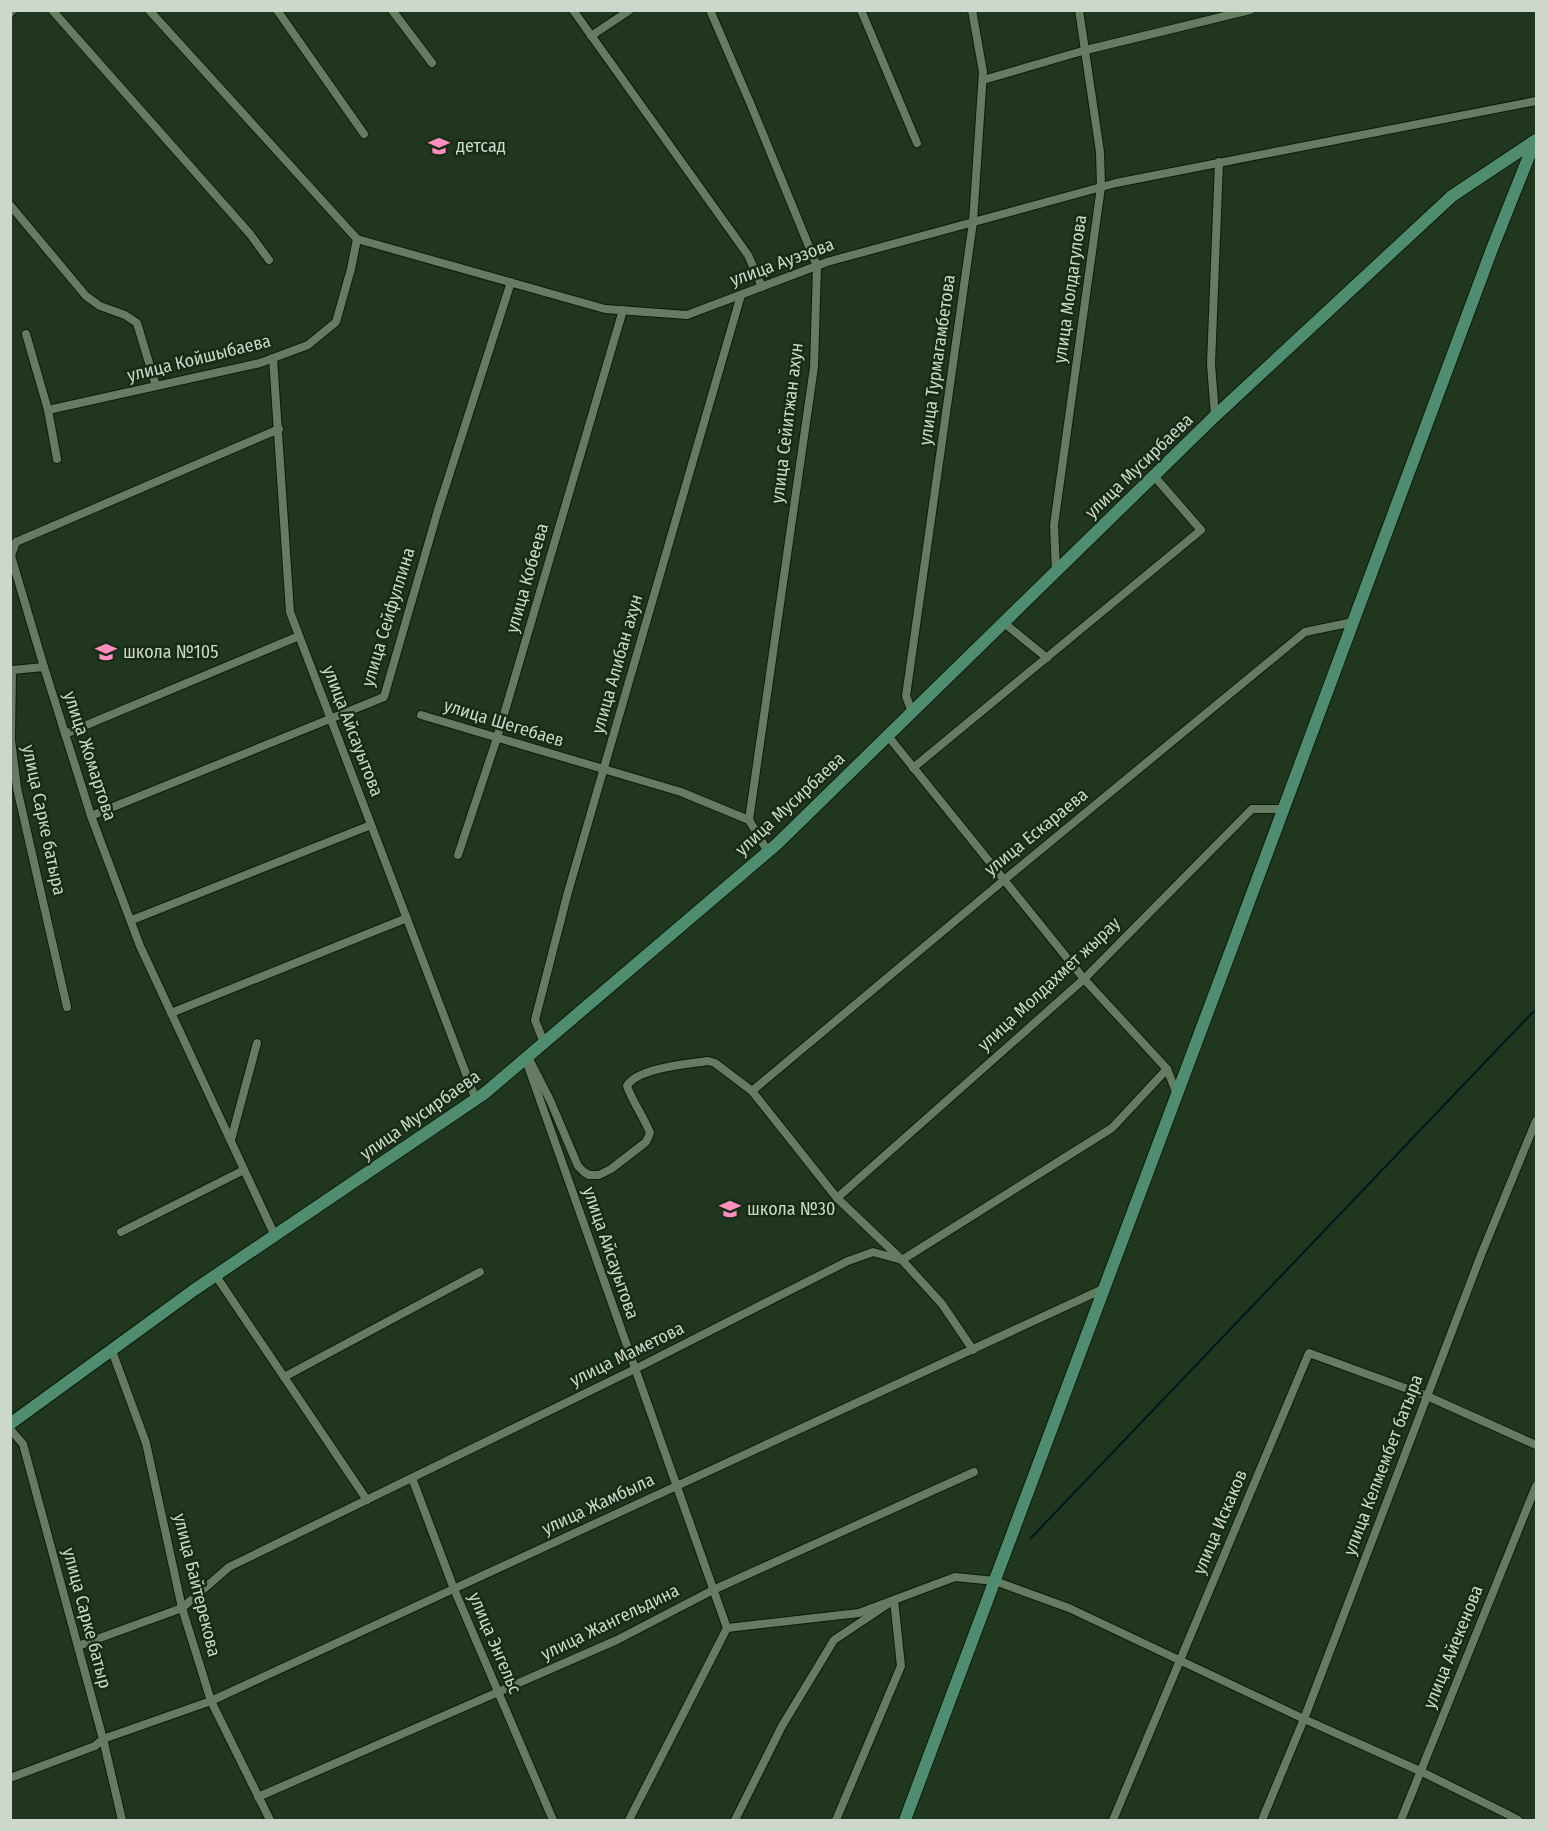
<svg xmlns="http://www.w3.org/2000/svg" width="1547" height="1831" font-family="'Fira Sans Condensed',sans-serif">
  <rect width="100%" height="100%" fill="#21361f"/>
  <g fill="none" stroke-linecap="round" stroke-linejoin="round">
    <path stroke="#00181a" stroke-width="2" d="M1031,1538L1532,1013L1536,1011"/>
    <defs>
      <g id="street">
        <path d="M52,10L250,234L269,260"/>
        <path d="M149,10L357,239"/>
        <path d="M277,10L364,134"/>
        <path d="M392,10L432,63"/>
        <path d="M573,10L748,255L762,287"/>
        <path d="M710,10L751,105L817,266L814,367L749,820L768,852"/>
        <path d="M861,10L917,143"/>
        <path d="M10,13L13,10"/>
        <path d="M591,36L630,10"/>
        <path d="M983,80L1086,50L1250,10"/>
        <path d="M10,205L86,296L100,306L125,315L137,323L156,386"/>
        <path d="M357,239L605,309L687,315L827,262L1116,183L1536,101"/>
        <path d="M26,334L48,410L57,459"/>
        <path d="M273,358L290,612L476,1100"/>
        <path d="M48,410L260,363L308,345L336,322L351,269L357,239"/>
        <path d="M1215,416L1211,364L1219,162"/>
        <path d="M1056,572L1054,525L1101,187L1100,152L1079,10"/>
        <path d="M1004,623L1047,658"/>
        <path d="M44,667L12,670L11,740L17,788L67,1007"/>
        <path d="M912,712L906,696L973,222L983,72L972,10"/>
        <path d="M421,715L681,792L749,820"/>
        <path d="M65,734L299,636"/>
        <path d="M888,736L1084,979L1167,1069L1177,1094"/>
        <path d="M913,768L1201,530L1154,476"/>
        <path d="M91,816L384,697L438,510L511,282"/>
        <path d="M458,855L497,738L623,310"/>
        <path d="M132,920L371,825"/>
        <path d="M171,1013L407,918"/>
        <path d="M544,1043L535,1020L568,892L741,295"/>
        <path d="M528,1057L550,1100L578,1166L584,1172L589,1175H599L611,1169L646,1142L650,1133C644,1117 633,1103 627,1086C637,1068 688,1064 708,1061L715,1063L752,1091L837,1198L902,1260L942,1304L973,1350"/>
        <path d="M528,1066L727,1628"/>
        <path d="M752,1091L1004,880L1305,632L1353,622"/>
        <path d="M231,1140L257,1043"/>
        <path d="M837,1198L1084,979L1252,809H1285"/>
        <path d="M121,1232L244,1170"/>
        <path d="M275,1236L140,946L91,816L44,667L11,556L16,542L279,429"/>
        <path d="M216,1276L367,1500"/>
        <path d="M112,1351L146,1443L182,1608L211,1701L270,1820"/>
        <path d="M284,1377L480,1272"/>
        <path d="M10,1429L23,1444L103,1739L122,1820"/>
        <path d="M412,1478L454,1589L553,1820"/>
        <path d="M727,1628L859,1613L955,1577L995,1581L1069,1608L1304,1719L1420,1771L1507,1814L1518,1820"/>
        <path d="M78,1646L182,1608L229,1567L635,1369L848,1261L873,1252L902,1260L1112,1128L1167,1069"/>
        <path d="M10,1778L95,1746L103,1739L211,1701L1103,1289"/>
        <path d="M258,1797L617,1640L713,1590L974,1472"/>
        <path d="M629,1820L727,1628"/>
        <path d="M735,1820L782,1726L834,1640L894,1600L901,1666L836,1820"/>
        <path d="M1113,1820L1309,1353L1427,1396L1536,1445"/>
        <path d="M1262,1820L1304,1719L1481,1255L1536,1121"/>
        <path d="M1401,1820L1536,1486"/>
      </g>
      <g id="secondary">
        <path d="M10,1424L194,1290L485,1093L777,844L1215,416L1452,196L1536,140"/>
        <path d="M905,1820C1101,1297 1298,773 1492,249L1535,141"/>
      </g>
    </defs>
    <use href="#street" stroke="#091d08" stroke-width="10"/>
    <use href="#secondary" stroke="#091d08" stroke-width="14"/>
    <use href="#street" stroke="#657c62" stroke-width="8"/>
    <use href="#secondary" stroke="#508d70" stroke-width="12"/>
  </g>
  <defs>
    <symbol id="school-bare" viewBox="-9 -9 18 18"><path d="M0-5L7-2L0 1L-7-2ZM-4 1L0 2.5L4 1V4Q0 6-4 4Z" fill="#fd8ebe" stroke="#172b15" stroke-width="2.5" paint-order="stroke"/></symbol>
  </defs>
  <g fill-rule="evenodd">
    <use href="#school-bare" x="424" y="131" width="30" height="30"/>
    <use href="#school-bare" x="91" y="637" width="30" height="30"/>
    <use href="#school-bare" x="715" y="1194" width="30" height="30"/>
  </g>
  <g text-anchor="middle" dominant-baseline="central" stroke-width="5" stroke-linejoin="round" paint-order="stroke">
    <g font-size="18" fill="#ccd8ca" stroke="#172b15" text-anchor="start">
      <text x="456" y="146">детсад</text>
      <text x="123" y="652">школа №105</text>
      <text x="747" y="1209">школа №30</text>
    </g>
    <g font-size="18" fill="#ccd8ca" stroke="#172b15">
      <text transform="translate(782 262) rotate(-20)">улица Ауэзова</text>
      <text transform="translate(1070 289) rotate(-82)">улица Молдагулова</text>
      <text transform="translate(199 358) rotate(-14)">улица Койшыбаева</text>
      <text transform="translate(937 360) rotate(-82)">улица Турмагамбетова</text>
      <text transform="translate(787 423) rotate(-83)">улица Сейитжан ахун</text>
      <text transform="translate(1139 466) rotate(-44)">улица Мусирбаева</text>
      <text transform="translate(527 578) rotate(-74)">улица Кобеева</text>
      <text transform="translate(388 617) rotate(-73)">улица Сейфуллина</text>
      <text transform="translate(617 664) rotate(-74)">улица Алибан ахун</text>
      <text transform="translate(504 723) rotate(17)">улица Шегебаев</text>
      <text transform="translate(353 731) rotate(69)">улица Айсауытова</text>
      <text transform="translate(90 756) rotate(72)">улица Жомартова</text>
      <text transform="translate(790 804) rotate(-43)">улица Мусирбаева</text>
      <text transform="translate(44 820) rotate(78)">улица Сарке батыра</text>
      <text transform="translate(1036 832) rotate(-39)">улица Ескараева</text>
      <text transform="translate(1049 984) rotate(-43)">улица Молдахмет жырау</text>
      <text transform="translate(420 1115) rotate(-35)">улица Мусирбаева</text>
      <text transform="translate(611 1253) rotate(71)">улица Айсауытова</text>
      <text transform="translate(627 1354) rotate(-26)">улица Маметова</text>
      <text transform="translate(1383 1465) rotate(-69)">улица Келмембет батыра</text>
      <text transform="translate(598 1504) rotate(-25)">улица Жамбыла</text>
      <text transform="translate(1220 1522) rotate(-67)">улица Искаков</text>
      <text transform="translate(197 1585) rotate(76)">улица Байтерекова</text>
      <text transform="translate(87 1618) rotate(75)">улица Сарке батыр</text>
      <text transform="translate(610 1622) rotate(-26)">улица Жангельдина</text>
      <text transform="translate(495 1643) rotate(67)">улица Энгельс</text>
      <text transform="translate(1453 1647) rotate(-68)">улица Айекенова</text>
    </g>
  </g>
  <rect width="1547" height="1831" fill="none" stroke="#ccd8ca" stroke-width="24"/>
</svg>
